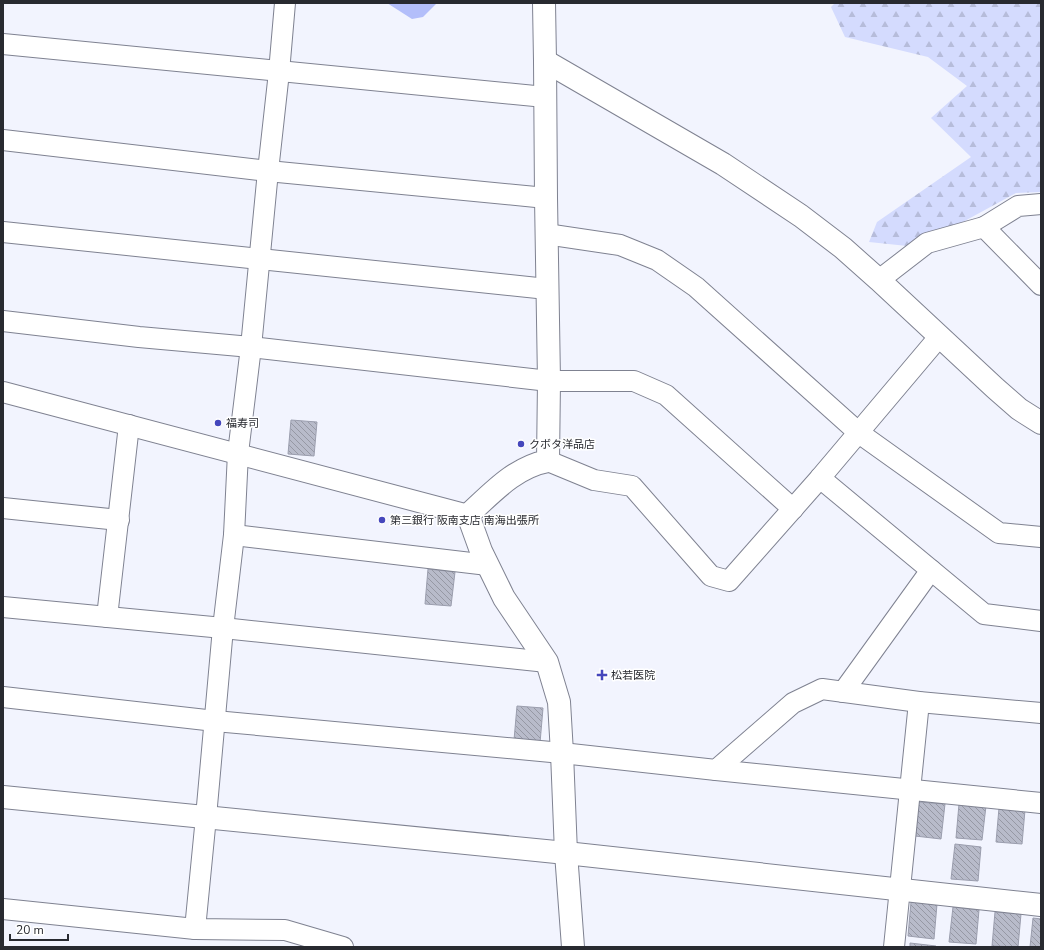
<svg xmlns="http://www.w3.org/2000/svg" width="1044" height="950" font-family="'Nunito Sans','Noto Sans JP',sans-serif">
  <defs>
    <pattern id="forest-firs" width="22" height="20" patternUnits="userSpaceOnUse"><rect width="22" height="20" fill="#d4dbfe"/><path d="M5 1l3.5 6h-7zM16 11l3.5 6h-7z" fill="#b6bcda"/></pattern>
    <pattern id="building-back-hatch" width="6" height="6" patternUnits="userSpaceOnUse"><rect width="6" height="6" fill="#b8bbca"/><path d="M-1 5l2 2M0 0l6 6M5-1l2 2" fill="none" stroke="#9698a4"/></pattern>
  </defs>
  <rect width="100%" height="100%" fill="#f2f4fe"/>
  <path fill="url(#forest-firs)" d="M835,3H1041V192L1016,193L917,247L869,242L877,222L971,157L931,118L967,86L928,57L845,37L831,7Z"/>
  <path fill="#b3befa" d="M387,3H437L423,17L412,19Z"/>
  <g fill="url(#building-back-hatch)" stroke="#9b9eae">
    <path d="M291,420L317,422L314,456L288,454Z"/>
    <path d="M428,569L455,572L451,606L425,604Z"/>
    <path d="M517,706L543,708L540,743L514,740Z"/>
    <path d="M918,802L945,804L941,839L915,836Z"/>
    <path d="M959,804L986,806L982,840L956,838Z"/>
    <path d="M999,808L1025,810L1022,844L996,842Z"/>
    <path d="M955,844L981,847L978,881L951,879Z"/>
    <path d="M911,902L937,904L934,939L908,936Z"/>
    <path d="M953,907L979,910L976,944L949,942Z"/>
    <path d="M995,912L1021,914L1018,947L992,946Z"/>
    <path d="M1033,918L1041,919V947H1030Z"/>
    <path d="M910,943L936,946V947H910Z"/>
  </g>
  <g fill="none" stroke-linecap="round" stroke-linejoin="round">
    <defs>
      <g id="minor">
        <path d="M3,44L545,97"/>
        <path d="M3,140L268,171L546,198"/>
        <path d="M984,227L1041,285"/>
        <path d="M3,232L260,259L547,289"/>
        <path d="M546,234L620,245L657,260L696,287L859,433L999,533L1041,537"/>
        <path d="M879,280L927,243L984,227L1018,206L1041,204"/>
        <path d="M3,321L139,337L251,347L549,381H634L666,395L793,509"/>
        <path d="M3,392L468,515"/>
        <path d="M548,461L594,480L632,486L711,576L729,581L820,478L939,337"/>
        <path d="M820,478L984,614L1041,621"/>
        <path d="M3,508L119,520"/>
        <path d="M234,535L488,565"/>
        <path d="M3,607L223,628L547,662"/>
        <path d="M107,617L129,425"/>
        <path d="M843,692L931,570"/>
        <path d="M3,697L215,721L562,753L716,770L793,703L822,689L919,702L1041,713"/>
        <path d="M716,770L1041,803"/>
        <path d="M3,909L195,929L285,930L343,947"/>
        <path d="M195,929L206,817L223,628L234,535L238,453L251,347L268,171L279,72L285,3"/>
        <path d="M894,947L919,702"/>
      </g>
      <g id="tertiary">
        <path d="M544,3L545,61L546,198L549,381L548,461C515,467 492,493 468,515L481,551L504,598L547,662L559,702L562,753L566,853L573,947"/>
        <path d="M545,61L723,164L801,216L843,248L879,280L995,388L1019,409L1041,423"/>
        <path d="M3,797L566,853L1041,905"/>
      </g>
    </defs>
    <use href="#minor" stroke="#7f8291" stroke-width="22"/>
    <use href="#tertiary" stroke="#7f8291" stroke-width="24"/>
    <use href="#minor" stroke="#fff" stroke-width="20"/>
    <use href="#tertiary" stroke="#fff" stroke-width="22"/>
  </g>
  <g fill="#4547bc" stroke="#fff" stroke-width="1.5">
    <circle cx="218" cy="423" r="4"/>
    <circle cx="521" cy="444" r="4"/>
    <circle cx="382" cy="520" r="4"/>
    <path d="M600 669h4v4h4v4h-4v4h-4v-4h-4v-4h4z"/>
  </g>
  <g text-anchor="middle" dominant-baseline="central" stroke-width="3" stroke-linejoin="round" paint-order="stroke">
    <g font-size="11" fill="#282a30" stroke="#fff" text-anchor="start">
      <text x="226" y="423">福寿司</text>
      <text x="529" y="444">クボタ洋品店</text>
      <text x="390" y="520">第三銀行 阪南支店 南海出張所</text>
      <text x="611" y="675">松若医院</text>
    </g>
  </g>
  <rect width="1044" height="950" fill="none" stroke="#282a30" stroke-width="8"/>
  <path d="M10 934v6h58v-6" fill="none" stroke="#282a30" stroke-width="2"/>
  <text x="16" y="934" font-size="12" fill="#282a30" stroke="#ffffff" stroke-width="3" paint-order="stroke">20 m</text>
</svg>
